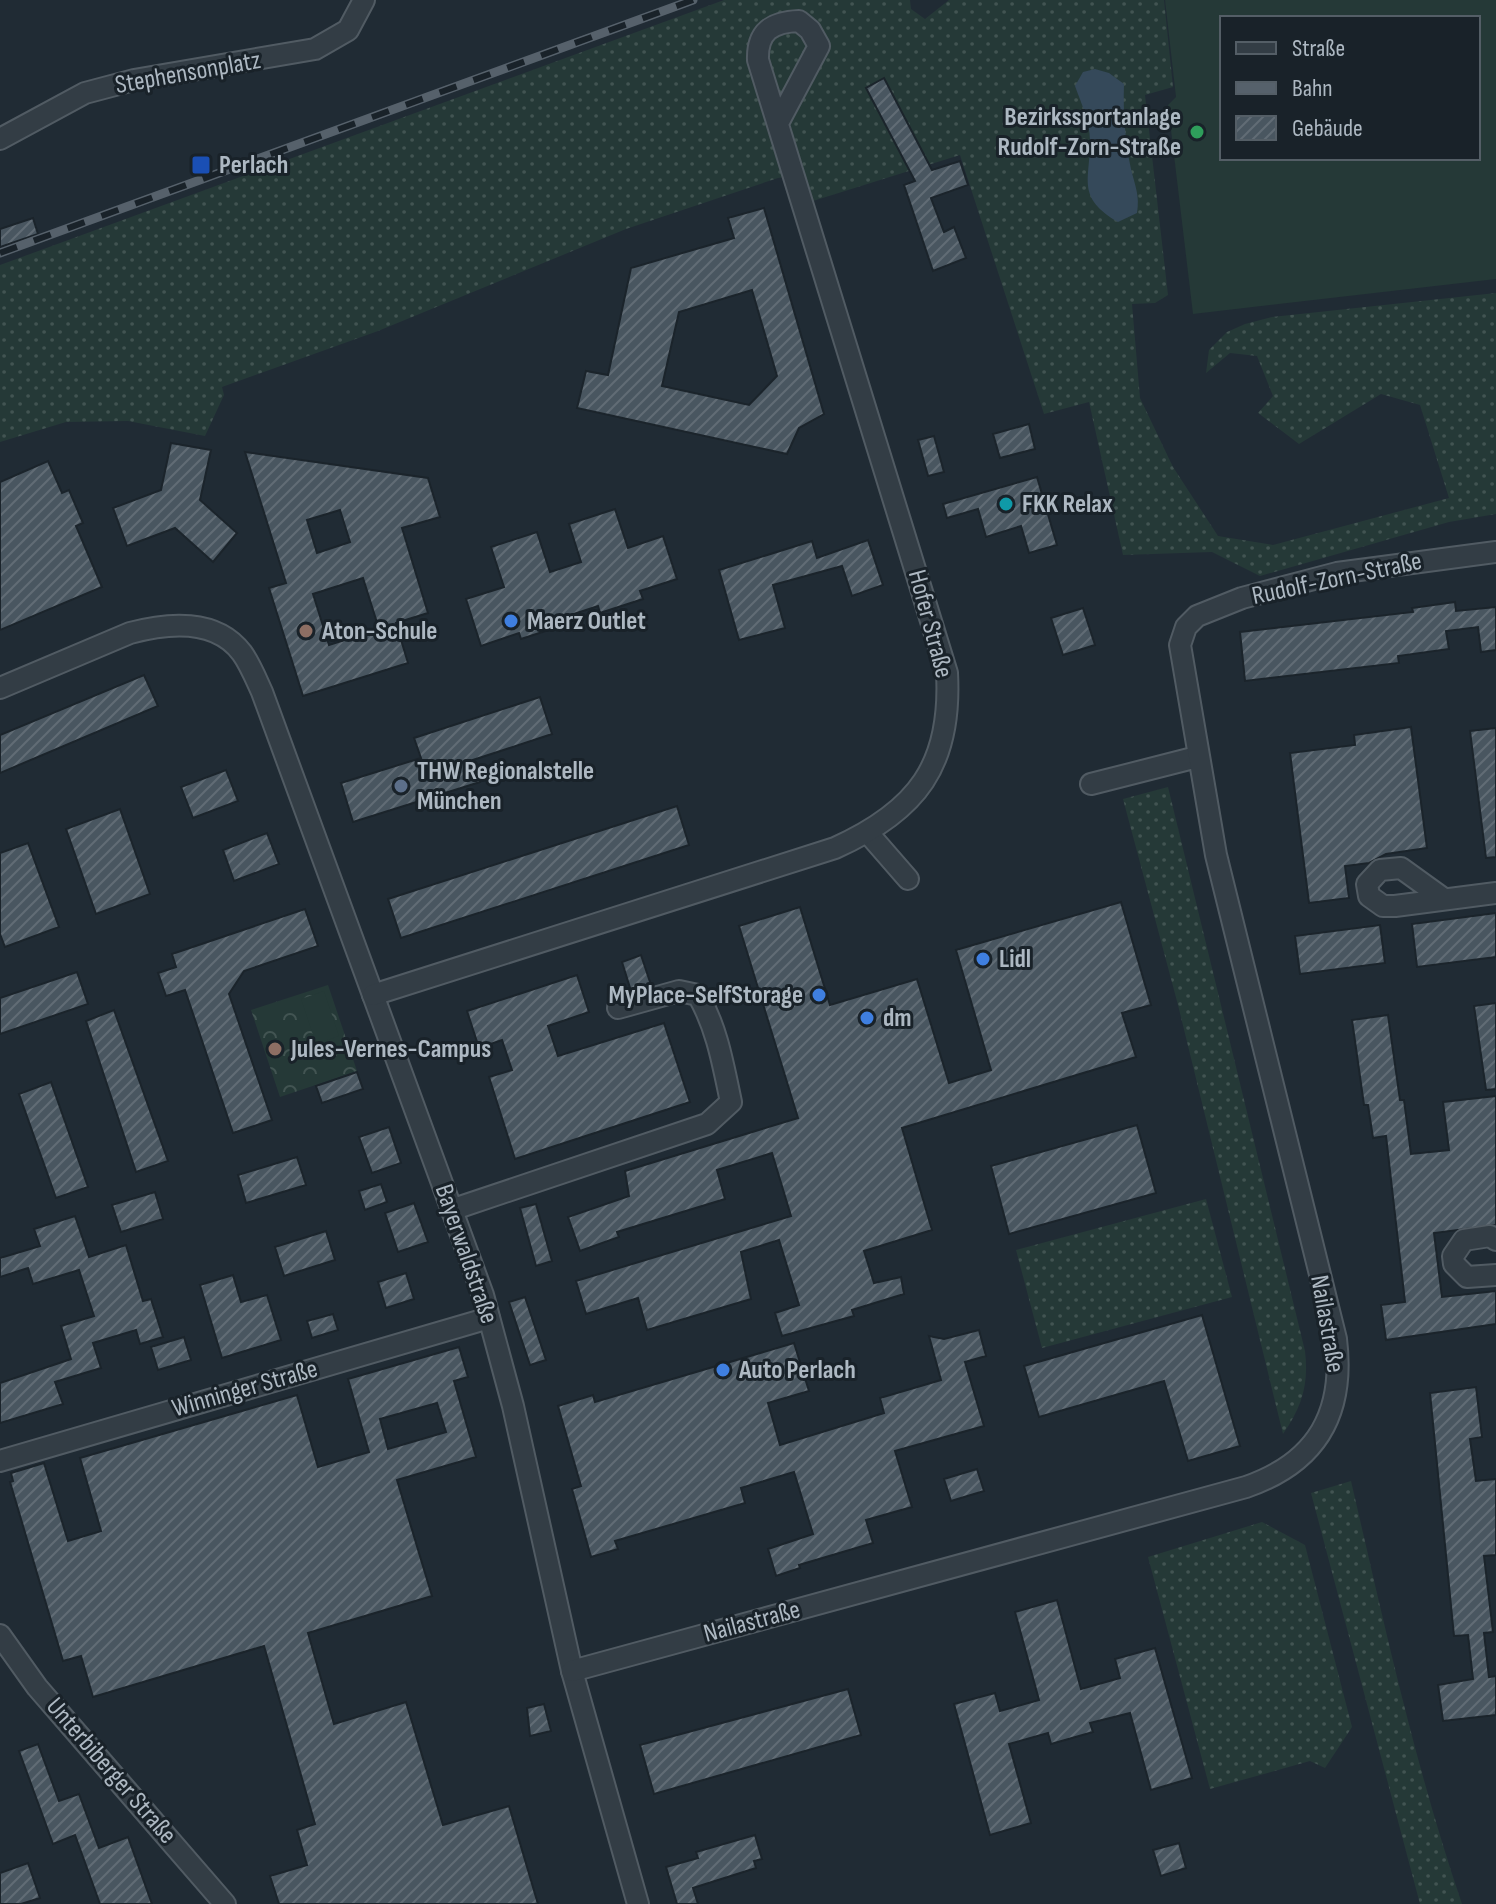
<svg xmlns="http://www.w3.org/2000/svg" width="1496" height="1904" font-family="'Sofia Sans Condensed',sans-serif">
  <defs>
    <pattern id="grass-dots" width="8" height="8" patternUnits="userSpaceOnUse" patternTransform="scale(2)"><rect width="8" height="8" fill="#253937"/><path d="M2 2h.1M6 6h.1" fill="none" stroke="#425452" stroke-width="1.8" stroke-linecap="round"/></pattern>
    <pattern id="park-crowns" width="20" height="18" patternUnits="userSpaceOnUse" patternTransform="scale(2)"><rect width="20" height="18" fill="#253937"/><path d="M2 6a3 3 0 1 1 6 0M12 15a3 3 0 1 1 6 0" fill="none" stroke="#425452"/></pattern>
    <pattern id="building-hatch" width="6" height="6" patternUnits="userSpaceOnUse" patternTransform="scale(2)"><rect width="6" height="6" fill="#495660"/><path d="M-1 1l2-2M0 6l6-6M5 7l2-2" fill="none" stroke="#616c75"/></pattern>
  </defs>
  <rect width="100%" height="100%" fill="#202b34"/>
  <g fill="url(#grass-dots)">
    <path d="M724,0H910L911,9L925,19L949,0H1164L1173,87L1145,95L1168,295L1155,303L1132,304L1140,398L1173,467L1218,536L1273,545L1449,498L1420,405L1381,394L1299,444L1258,413L1273,396L1257,356L1230,353L1206,373L1209,350L1227,332L1245,324L1272,317L1496,293V514L1449,522L1260,576L1212,552L1123,555L1089,402L1044,414L960,155L813,201L804,174L778,178L626,229L378,331L222,387L224,395L205,436L128,421L66,422L0,442V265Z"/>
    <path d="M1168,787L1305,1351C1309,1384 1302,1407 1283,1434L1178,1005L1123,799Z"/>
    <path d="M1206,1199L1232,1297L1042,1348L1016,1250Z"/>
    <path d="M1351,1481C1384,1623 1415,1766 1462,1904H1420L1311,1493Z"/>
    <path d="M1262,1522L1305,1545L1352,1727L1325,1768L1310,1761L1210,1789L1148,1557Z"/>
  </g>
  <path fill="url(#park-crowns)" d="M328,985L357,1071L280,1097L251,1010Z"/>
  <g fill="#253937" fill-rule="evenodd">
    <path d="M1165,0H1496V279L1193,314L1168,105L1176,97ZM1222,18H1478V158H1222Z"/>
    <path d="M324,991L339,1036L316,1044L301,999Z"/>
  </g>
  <path fill="#35495a" d="M1095,69L1109,73L1124,84C1123,112 1125,141 1131,169C1135,186 1140,195 1137,213L1118,222C1076,197 1090,181 1090,141C1090,122 1081,103 1075,86L1083,72Z"/>
  <g fill="url(#building-hatch)" stroke="#1b242b" stroke-width="2" fill-rule="evenodd">
    <path d="M884,78L932,170L960,161L968,185L931,198L944,232L954,227L966,258L933,271L904,185L915,181L866,88Z"/>
    <path d="M764,208L824,414L799,428L787,454L577,408L586,371L608,375L631,268L734,238L728,218ZM752,290L777,376L749,405L662,386L679,312Z"/>
    <path d="M33,218L38,234L0,247V229Z"/>
    <path d="M1029,424L1035,449L1000,458L993,434Z"/>
    <path d="M934,436L944,472L928,476L918,440Z"/>
    <path d="M171,443L211,450L200,500L237,533L213,562L175,528L127,546L113,508L161,490Z"/>
    <path d="M245,452L428,478L440,517L402,528L428,613L396,623L408,663L303,696L269,588L286,583ZM340,510L350,542L317,553L307,520ZM363,578L379,629L329,645L313,594Z"/>
    <path d="M48,461L62,493L69,490L83,523L76,526L102,587L0,630V482Z"/>
    <path d="M1037,477L1057,545L1029,553L1021,526L986,537L978,509L947,518L943,504Z"/>
    <path d="M615,509L628,548L663,536L677,579L640,591L643,599L600,613L598,606L562,618L564,625L521,639L519,633L481,646L466,599L504,587L491,547L537,532L550,572L581,562L569,524Z"/>
    <path d="M868,540L883,585L852,596L842,566L773,585L785,628L739,640L719,570L812,541L817,558Z"/>
    <path d="M1455,602L1456,611L1496,607V650L1481,652L1478,627L1446,631L1449,649L1398,656L1399,663L1245,681L1240,632L1413,612L1412,608Z"/>
    <path d="M1083,608L1095,645L1063,655L1051,618Z"/>
    <path d="M144,675L158,706L0,773V735Z"/>
    <path d="M540,697L552,734L473,760L480,782L353,822L341,783L421,758L414,738Z"/>
    <path d="M1411,727L1427,848L1386,854L1369,863L1345,866L1349,898L1309,903L1290,753L1355,745L1354,735Z"/>
    <path d="M1496,728V857L1486,858L1470,731Z"/>
    <path d="M226,770L238,801L193,818L181,787Z"/>
    <path d="M677,806L689,845L401,938L388,899Z"/>
    <path d="M120,809L150,894L96,914L66,829Z"/>
    <path d="M267,833L279,864L234,881L223,850Z"/>
    <path d="M28,843L59,927L5,947L0,934V853Z"/>
    <path d="M1121,902L1151,1005L1122,1013L1136,1057L902,1128L932,1230L864,1251L874,1283L901,1277L904,1294L852,1310L854,1316L782,1336L775,1313L799,1305L779,1240L741,1252L751,1299L647,1330L638,1298L586,1314L576,1281L791,1216L772,1153L717,1170L725,1199L617,1232L619,1237L580,1251L568,1217L629,1196L625,1171L798,1118L739,926L800,907L830,1005L917,979L949,1083L991,1070L956,950Z"/>
    <path d="M305,909L318,946L244,971L229,994L272,1120L233,1133L185,990L166,996L158,973L176,967L172,954Z"/>
    <path d="M1496,913V957L1417,967L1412,924Z"/>
    <path d="M1380,925L1385,963L1300,974L1295,936Z"/>
    <path d="M641,955L651,985L631,991L622,962Z"/>
    <path d="M77,972L88,1004L0,1034V998Z"/>
    <path d="M577,975L589,1012L548,1026L558,1056L664,1023L690,1102L515,1159L489,1077L512,1070L502,1040L479,1048L467,1011Z"/>
    <path d="M1496,1003V1089L1486,1090L1474,1006Z"/>
    <path d="M114,1010L168,1161L136,1172L86,1021Z"/>
    <path d="M1388,1015L1400,1100H1404L1411,1154L1449,1150L1443,1102L1496,1096V1225L1434,1233L1442,1297L1496,1291V1324L1386,1340L1381,1305L1405,1302L1386,1136L1373,1138L1368,1105H1364L1352,1020Z"/>
    <path d="M357,1072L363,1089L322,1103L316,1086Z"/>
    <path d="M51,1082L88,1187L56,1198L19,1094Z"/>
    <path d="M1137,1125L1156,1193L1009,1234L991,1166Z"/>
    <path d="M389,1127L401,1163L372,1173L359,1137Z"/>
    <path d="M297,1157L306,1185L246,1203L238,1175Z"/>
    <path d="M381,1184L387,1202L365,1210L359,1191Z"/>
    <path d="M155,1192L163,1219L121,1232L112,1205Z"/>
    <path d="M414,1203L428,1242L398,1252L385,1213Z"/>
    <path d="M536,1204L552,1261L536,1266L520,1208Z"/>
    <path d="M75,1216L89,1257L126,1245L143,1301L151,1299L163,1337L140,1344L136,1330L93,1343L101,1368L55,1382L63,1404L0,1423V1383L71,1359L61,1326L94,1316L79,1270L33,1284L28,1268L0,1277V1258L40,1246L34,1229Z"/>
    <path d="M326,1231L335,1260L284,1276L275,1247Z"/>
    <path d="M406,1273L414,1299L386,1308L378,1282Z"/>
    <path d="M233,1275L241,1302L267,1295L281,1340L222,1358L200,1285Z"/>
    <path d="M525,1297L546,1360L530,1365L509,1302Z"/>
    <path d="M333,1314L338,1330L312,1338L307,1321Z"/>
    <path d="M1202,1315L1240,1446L1188,1461L1164,1381L1039,1417L1024,1366Z"/>
    <path d="M979,1330L986,1356L965,1362L984,1426L895,1451L912,1507L866,1520L873,1543L799,1565L800,1568L776,1576L768,1549L813,1534L794,1472L741,1488L745,1503L615,1541L618,1549L591,1557L572,1489L581,1486L558,1406L593,1395L595,1402L794,1343L809,1391L768,1403L780,1445L884,1413L880,1398L941,1380L929,1336L944,1339Z"/>
    <path d="M184,1337L191,1360L158,1370L151,1347Z"/>
    <path d="M459,1347L468,1377L454,1381L476,1457L397,1480L432,1596L308,1633L334,1724L406,1702L443,1825L509,1806L538,1904H279L270,1876L307,1865L297,1830L315,1824L264,1646L93,1697L81,1656L63,1661L10,1482L13,1481L11,1473L44,1463L68,1541L101,1531L80,1458L297,1395L318,1467L369,1452L348,1379ZM437,1403L446,1432L388,1449L380,1419Z"/>
    <path d="M1476,1387L1482,1437L1470,1439L1476,1481L1496,1479V1555L1484,1556L1493,1632L1484,1633L1489,1677L1496,1676V1715L1443,1721L1438,1685L1473,1679L1468,1635L1454,1636L1430,1393Z"/>
    <path d="M977,1469L984,1491L951,1501L944,1479Z"/>
    <path d="M1057,1600L1081,1689L1120,1678L1115,1659L1155,1648L1192,1778L1151,1790L1130,1713L1090,1723L1093,1732L1051,1744L1048,1733L1009,1744L1031,1823L990,1835L954,1704L995,1693L1000,1711L1039,1700L1015,1612Z"/>
    <path d="M848,1689L861,1735L654,1794L640,1745Z"/>
    <path d="M544,1704L551,1731L530,1736L527,1708Z"/>
    <path d="M38,1744L59,1801L79,1794L99,1848L128,1837L152,1904H100L75,1835L53,1844L19,1751Z"/>
    <path d="M755,1835L762,1859L754,1861L756,1868L693,1888L698,1904H677L666,1867L698,1858L696,1852Z"/>
    <path d="M1179,1843L1186,1868L1161,1876L1153,1850Z"/>
    <path d="M28,1863L40,1898L21,1904H0V1873Z"/>
  </g>
  <g fill="none" stroke-linecap="round" stroke-linejoin="round">
    <defs>
      <g id="minor">
        <path d="M0,139L85,93L134,80L315,49L348,30L364,0"/>
        <path d="M0,688L130,633C167,623 216,618 242,653C250,664 256,679 262,692L483,1295L513,1406L572,1671L638,1904"/>
        <path d="M1091,784L1197,757"/>
        <path d="M868,833L908,879"/>
        <path d="M1444,899L1401,868L1380,870L1367,884L1369,896L1383,906H1395L1496,893"/>
        <path d="M373,995L835,848C917,811 952,765 947,673L758,60C757,31 772,22 799,21L810,30L819,46L778,123"/>
        <path d="M451,1210L707,1124L731,1102C723,1064 717,1028 698,995L679,991L618,1008"/>
        <path d="M1496,1240L1490,1236L1464,1240L1453,1256L1454,1264L1467,1277L1496,1275"/>
        <path d="M0,1461L489,1318"/>
        <path d="M0,1635L37,1687L225,1904"/>
        <path d="M572,1671L1246,1487C1318,1462 1345,1412 1336,1339L1216,855L1180,645L1186,627L1197,616L1242,598L1337,573L1496,552"/>
      </g>
    </defs>
    <use href="#minor" stroke="#515b63" stroke-width="24"/>
    <use href="#minor" stroke="#333d45" stroke-width="20"/>
    <defs>
      <path id="rail" d="M0,253L693,0"/>
    </defs>
    <use href="#rail" stroke="#56616b" stroke-width="9"/>
    <use href="#rail" stroke="#192229" stroke-width="6" stroke-dasharray="18" stroke-linecap="butt"/>
  </g>
  <circle fill="#2e9e5b" stroke="#192229" stroke-width="3" cx="1197" cy="132" r="8"/>
  <rect fill="#1a4fb4" stroke="#192229" stroke-width="3" x="191" y="155" width="20" height="20" rx="4"/>
  <circle fill="#0f9aa8" stroke="#192229" stroke-width="3" cx="1006" cy="504" r="8"/>
  <g fill="#3f7fe0" stroke="#192229" stroke-width="3">
    <circle cx="511" cy="621" r="8"/>
    <circle cx="983" cy="959" r="8"/>
    <circle cx="819" cy="995" r="8"/>
    <circle cx="867" cy="1018" r="8"/>
    <circle cx="723" cy="1370" r="8"/>
  </g>
  <g fill="#8d6e63" stroke="#192229" stroke-width="3">
    <circle cx="306" cy="631" r="8"/>
    <circle cx="275" cy="1049" r="8"/>
  </g>
  <circle fill="#5c6f8a" stroke="#192229" stroke-width="3" cx="401" cy="786" r="8"/>
  <g text-anchor="middle" dominant-baseline="central" stroke-width="6" stroke-linejoin="round" paint-order="stroke">
    <g font-size="26" fill="#adb8c2" stroke="#192229">
      <text transform="translate(188 73) rotate(-10)">Stephensonplatz</text>
      <text transform="translate(1337 579) rotate(-12)">Rudolf-Zorn-Straße</text>
      <text transform="translate(930 624) rotate(75)">Hofer Straße</text>
      <text transform="translate(466 1254) rotate(71)">Bayerwaldstraße</text>
      <text transform="translate(1327 1324) rotate(80)">Nailastraße</text>
      <text transform="translate(245 1389) rotate(-16)">Winninger Straße</text>
      <text transform="translate(752 1622) rotate(-15)">Nailastraße</text>
      <text transform="translate(111 1771) rotate(49)">Unterbiberger Straße</text>
    </g>
    <g font-size="26" font-weight="bold" fill="#adb8c2" stroke="#192229" text-anchor="start">
      <text x="1181" y="117" text-anchor="end">Bezirkssportanlage<tspan x="1181" dy="30">Rudolf-Zorn-Straße</tspan></text>
      <text x="219" y="165">Perlach</text>
      <text x="1022" y="504">FKK Relax</text>
      <text x="527" y="621">Maerz Outlet</text>
      <text x="322" y="631">Aton-Schule</text>
      <text x="417" y="771">THW Regionalstelle<tspan x="417" dy="30">München</tspan></text>
      <text x="999" y="959">Lidl</text>
      <text x="803" y="995" text-anchor="end">MyPlace-SelfStorage</text>
      <text x="883" y="1018">dm</text>
      <text x="291" y="1049">Jules-Vernes-Campus</text>
      <text x="739" y="1370">Auto Perlach</text>
    </g>
  </g>
  <rect x="1220" y="16" width="260" height="144" fill="#192229" stroke="#545e66" stroke-width="2"/>
  <rect x="1236" y="42" width="40" height="12" fill="#333d45" stroke="#545e66" stroke-width="2"/>
  <text x="1292" y="56" font-size="24" fill="#adb8c2">Straße</text>
  <rect x="1236" y="82" width="40" height="12" fill="#56616b" stroke="#545e66" stroke-width="2"/>
  <text x="1292" y="96" font-size="24" fill="#adb8c2">Bahn</text>
  <rect x="1236" y="116" width="40" height="24" fill="url(#building-hatch)" stroke="#545e66" stroke-width="2"/>
  <text x="1292" y="136" font-size="24" fill="#adb8c2">Gebäude</text>
</svg>
